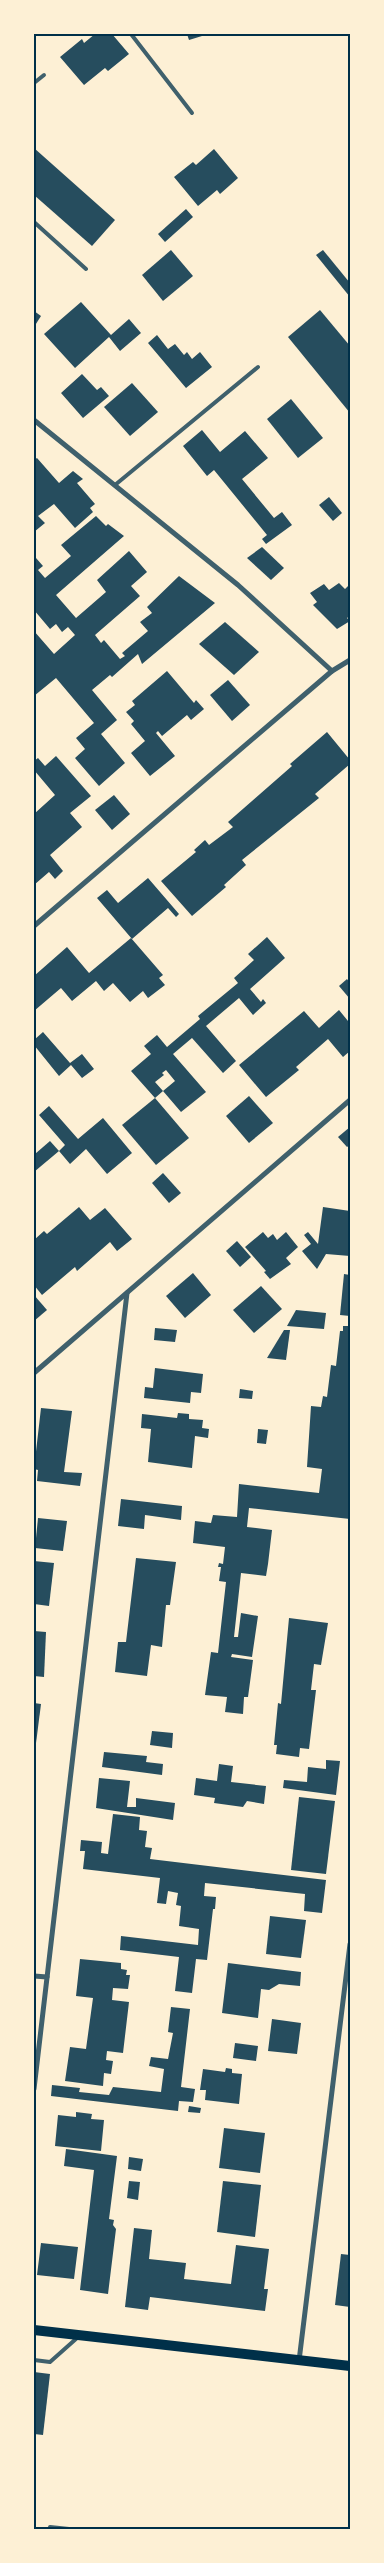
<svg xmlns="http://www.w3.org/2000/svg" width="384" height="2563" font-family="Arial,sans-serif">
  <rect width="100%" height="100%" fill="#fdf0d5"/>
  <g fill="#264d5e" fill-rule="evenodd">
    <path d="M95,34H112L129,54L108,71L105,68L84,85L60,57L82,39L84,43Z"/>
    <path d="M187,34H202V36L189,40Z"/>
    <path d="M34,148L115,220L92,246L34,195Z"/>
    <path d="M214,149L238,178L220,194L217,190L198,206L174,177L193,162L196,165Z"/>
    <path d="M186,209L193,217L165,242L158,234Z"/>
    <path d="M171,250L193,276L163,301L142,275Z"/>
    <path d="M323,250L350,283V297L316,255Z"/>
    <path d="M81,302L111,335L129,319L141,333L120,351L109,337L75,368L44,334Z"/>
    <path d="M320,310L350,346V413L288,337Z"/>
    <path d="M34,311L41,316L34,327Z"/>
    <path d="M157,335L168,349L175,344L184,355L187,352L192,359L200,352L212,367L186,388L148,343Z"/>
    <path d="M82,374L97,390L101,387L109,396L83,418L61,393Z"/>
    <path d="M132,383L158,412L130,436L104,407Z"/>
    <path d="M291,399L323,438L298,458L267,419Z"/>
    <path d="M202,430L220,452L245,431L268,458L242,479L274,518L282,512L292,525L266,544L262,539L267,535L214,470L207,476L183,446Z"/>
    <path d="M37,458L59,483L73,471L83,479L77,483L95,504L90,508L93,512L75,528L54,504L38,516L45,523L34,532V460Z"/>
    <path d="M329,497L342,513L333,521L319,505Z"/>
    <path d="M96,516L106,526L108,524L124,536L56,595L76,618L106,592L97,580L129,551L147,572L131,586L140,596L95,635L101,643L104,640L120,659L125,656L122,653L148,631L140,622L152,613L147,607L179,576L215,603L142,664L138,654L112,677L110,675L92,690L117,720L101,734L125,763L99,786L75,758L85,749L76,738L94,723L56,678L34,696V631L54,654L75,635L68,627L62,632L56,624L50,629L34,610V560L36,558L43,566L38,570L45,578L71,556L61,545Z"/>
    <path d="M262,547L284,568L271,580L247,558Z"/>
    <path d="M339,583L345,589L350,584V616L347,618L350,621L337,629L313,605L317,602L310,593L324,584L329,590Z"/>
    <path d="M225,622L259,652L234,675L199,644Z"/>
    <path d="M167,671L194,703L196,700L204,709L191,720L187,715L162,736L158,731L156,733L175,756L150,776L131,753L145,741L131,724L134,721L126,712L135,705L132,701Z"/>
    <path d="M228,680L250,705L232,721L210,695Z"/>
    <path d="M327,732L350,760V764L315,794L319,798L242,860L246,865L224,885L226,887L192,916L161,881L196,852L194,850L205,840L209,845L233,827L228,822L292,766L290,764Z"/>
    <path d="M56,756L91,796L70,813L82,827L50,855L63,871L55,879L49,872L34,885V814L55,795L34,770V761L38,758L45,766Z"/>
    <path d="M114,795L130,814L112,830L95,810Z"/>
    <path d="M148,878L179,914L176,917L168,908L132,939L97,898L107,890L118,903Z"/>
    <path d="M267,937L285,958L250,989L261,1002L263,999L266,1003L253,1015L239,998L206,1026L236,1061L223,1073L192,1038L173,1054L206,1092L181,1112L163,1091L155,1098L131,1071L151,1054L144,1046L157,1035L167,1047L200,1019L198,1016L238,983L234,978L254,960L248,954ZM166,1070L175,1081L163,1091L155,1082L164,1075L162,1073Z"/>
    <path d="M131,938L163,975L159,978L165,985L148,998L143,991L130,1002L113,983L104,991L96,981L72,1001L61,988L34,1011V976L67,947L89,973Z"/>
    <path d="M347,979L350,983V999L339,986Z"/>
    <path d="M339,1010L348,1021L350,1020V1051L343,1057L328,1039L296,1067L299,1070L266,1097L239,1065L304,1011L319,1028Z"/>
    <path d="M43,1032L70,1063L82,1054L94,1069L82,1078L71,1065L59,1076L34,1045V1040Z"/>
    <path d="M249,1096L273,1123L249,1143L226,1116Z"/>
    <path d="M155,1098L189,1138L156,1165L122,1125Z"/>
    <path d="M49,1106L78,1139L103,1118L132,1153L107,1174L86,1149L70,1164L59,1151L65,1145L39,1115Z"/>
    <path d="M350,1127V1145L347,1147L338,1137Z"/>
    <path d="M50,1141L59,1151L34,1172L35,1154Z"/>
    <path d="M163,1173L181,1193L169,1203L152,1183Z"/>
    <path d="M79,1207L90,1220L105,1208L132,1239L117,1251L110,1242L77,1271L75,1267L42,1295L34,1285V1240L44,1231L47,1234Z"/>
    <path d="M323,1207L350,1211V1256L326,1254L317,1269L302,1251L311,1244L304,1235L308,1232L318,1244Z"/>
    <path d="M263,1232L268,1238L273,1234L277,1240L286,1232L298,1247L286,1258L291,1264L270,1279L264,1272L266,1271L245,1247Z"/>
    <path d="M237,1241L251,1257L240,1267L226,1251Z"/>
    <path d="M193,1273L211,1295L185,1318L166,1296Z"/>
    <path d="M344,1274L350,1275V1316L340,1315Z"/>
    <path d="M261,1286L282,1309L254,1333L233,1310Z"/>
    <path d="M34,1295L47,1310L34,1321Z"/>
    <path d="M296,1310L326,1313L324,1329L287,1326Z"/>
    <path d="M343,1326H350L348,1454H350V1519L249,1508L247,1527L272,1530L268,1564L266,1576L241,1573L234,1637H238L241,1613L258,1616L252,1657L232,1654L231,1657L253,1660L248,1697H244L243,1714L225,1712L227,1697L205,1695L211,1652L218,1653L226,1582L219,1581L221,1567H218L219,1563L223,1564L225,1547L193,1543L195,1521L211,1523L213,1515L237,1517L239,1484L319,1493L322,1469L307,1467L311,1406L321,1407L323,1396L327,1397L331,1365L336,1366L340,1331H343Z"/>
    <path d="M155,1328L177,1330L175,1342L154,1340Z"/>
    <path d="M284,1330H290L286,1360L267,1358Z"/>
    <path d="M155,1368L203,1374L201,1393L191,1392L190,1403L144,1398L145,1387L153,1388Z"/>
    <path d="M240,1389L253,1391L252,1399L239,1398Z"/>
    <path d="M41,1408L72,1411L64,1472L82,1473L80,1486L37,1481L38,1470L34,1469Z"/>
    <path d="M178,1413L189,1414V1419L203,1420L202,1428L209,1429L208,1438L195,1436L192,1468L148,1462L151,1429L141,1428L142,1414L177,1418Z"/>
    <path d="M258,1429L268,1430L266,1444L257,1443Z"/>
    <path d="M121,1499L182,1506L181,1520L145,1515L144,1529L118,1526Z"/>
    <path d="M38,1518L67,1521L63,1551L35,1548Z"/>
    <path d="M136,1558L176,1562L170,1605H166L162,1647L151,1645L147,1676L115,1672L118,1642H126Z"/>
    <path d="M34,1561L54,1563L49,1606L34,1604Z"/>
    <path d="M289,1618L328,1623L321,1665L314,1664L311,1690H316L309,1749L300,1748L299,1757L276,1754L277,1745H274L278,1703L281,1704Z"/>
    <path d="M34,1631L46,1632L44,1677L34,1676Z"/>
    <path d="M34,1703L41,1704L35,1751H34Z"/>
    <path d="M152,1731L173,1733L172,1748L150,1745Z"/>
    <path d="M104,1752L147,1756L146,1762L163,1764L162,1775L102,1767Z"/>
    <path d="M326,1760L340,1761L336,1795L283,1788L284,1780L307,1782L308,1767L326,1769Z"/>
    <path d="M219,1764L233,1766L231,1782L266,1786L264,1804L247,1801L243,1807L214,1803L215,1798L194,1795L196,1778L217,1781Z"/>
    <path d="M99,1778L130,1781L127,1807H136V1798L175,1803L173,1820L96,1808Z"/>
    <path d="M299,1797L335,1801L326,1874L291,1870Z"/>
    <path d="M113,1814L140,1817L139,1830L147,1831L145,1847L152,1848L150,1859L326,1880L322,1913L304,1911L305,1894L205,1883L204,1896L216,1897L215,1909H213L207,1960L196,1959L192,1993L175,1991L179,1957L120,1950L121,1936L198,1945L199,1929L179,1926L181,1906L176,1905L178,1893L168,1891L166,1904L157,1903L160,1878L83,1869L85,1851H80L81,1840L102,1842L101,1853L108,1854Z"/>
    <path d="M270,1916L306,1920L301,1958L266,1954Z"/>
    <path d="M80,1959L121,1963V1969L127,1970L126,1975H130L128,1989L113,1988L112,2000L129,2002L123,2053L107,2051L106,2060L113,2061L111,2074L104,2073L103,2086L65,2081L70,2047L86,2049L93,1998L76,1996Z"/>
    <path d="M228,1963L301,1972L300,1986L279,1984L269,1990L261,1989L258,2018L222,2013Z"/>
    <path d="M171,2007L190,2009L181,2087L195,2089L193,2102L179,2101L178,2111L51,2096L52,2085L80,2088L79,2092L109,2095L113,2087L161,2092L164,2069L149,2066L151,2057L168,2059L173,2033L168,2032Z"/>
    <path d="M272,2019L301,2023L297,2054L268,2051Z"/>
    <path d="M235,2043L258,2046L256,2061L233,2058Z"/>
    <path d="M226,2068L232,2069V2073L242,2074L239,2104L205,2100L206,2090H200L203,2069L225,2072Z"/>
    <path d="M189,2106L201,2108L200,2113L188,2112Z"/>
    <path d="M76,2112L92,2114L91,2119L104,2120L101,2151L55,2146L58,2115L76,2117Z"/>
    <path d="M224,2128L265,2133L260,2173L219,2168Z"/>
    <path d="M66,2149L117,2156L109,2219L114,2220L113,2225L116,2229L108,2294L80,2290L94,2170L64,2166Z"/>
    <path d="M129,2157L143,2159L141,2171L128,2169Z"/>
    <path d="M129,2181L140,2182L138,2200L127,2198Z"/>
    <path d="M223,2181L261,2185L255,2237L217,2232Z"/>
    <path d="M134,2228L152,2230L149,2259L186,2263L184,2279L231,2284L236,2245L269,2249L264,2289H268L265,2311L150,2297L148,2310L125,2307Z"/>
    <path d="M41,2243L78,2247L74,2279L37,2275Z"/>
    <path d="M341,2254L350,2255V2307L335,2305Z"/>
    <path d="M34,2372L50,2374L43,2435L34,2434Z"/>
  </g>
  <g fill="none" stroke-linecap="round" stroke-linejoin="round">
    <g stroke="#3f606c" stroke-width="4">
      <path d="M131,34L192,113"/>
      <path d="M34,83L44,75"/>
      <path d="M34,222L86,269"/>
      <path d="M115,485L258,367"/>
      <path d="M34,2360L50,2362L77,2338"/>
      <path d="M50,2527L69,2529"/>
    </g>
    <g stroke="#3f606c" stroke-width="5">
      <path d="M34,420L238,585L332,671"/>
      <path d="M34,926L332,671L350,660"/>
      <path d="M34,1373L350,1100"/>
      <path d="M34,1976L47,1977"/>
      <path d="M34,2089L127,1293"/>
      <path d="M299,2361L350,1944"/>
    </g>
    <path stroke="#003049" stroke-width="10" d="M34,2330L350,2366"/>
  </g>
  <rect width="384" height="2563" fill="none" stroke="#fdf0d5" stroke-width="70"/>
  <rect x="35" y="35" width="314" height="2493" fill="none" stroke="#003049" stroke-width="2"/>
</svg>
